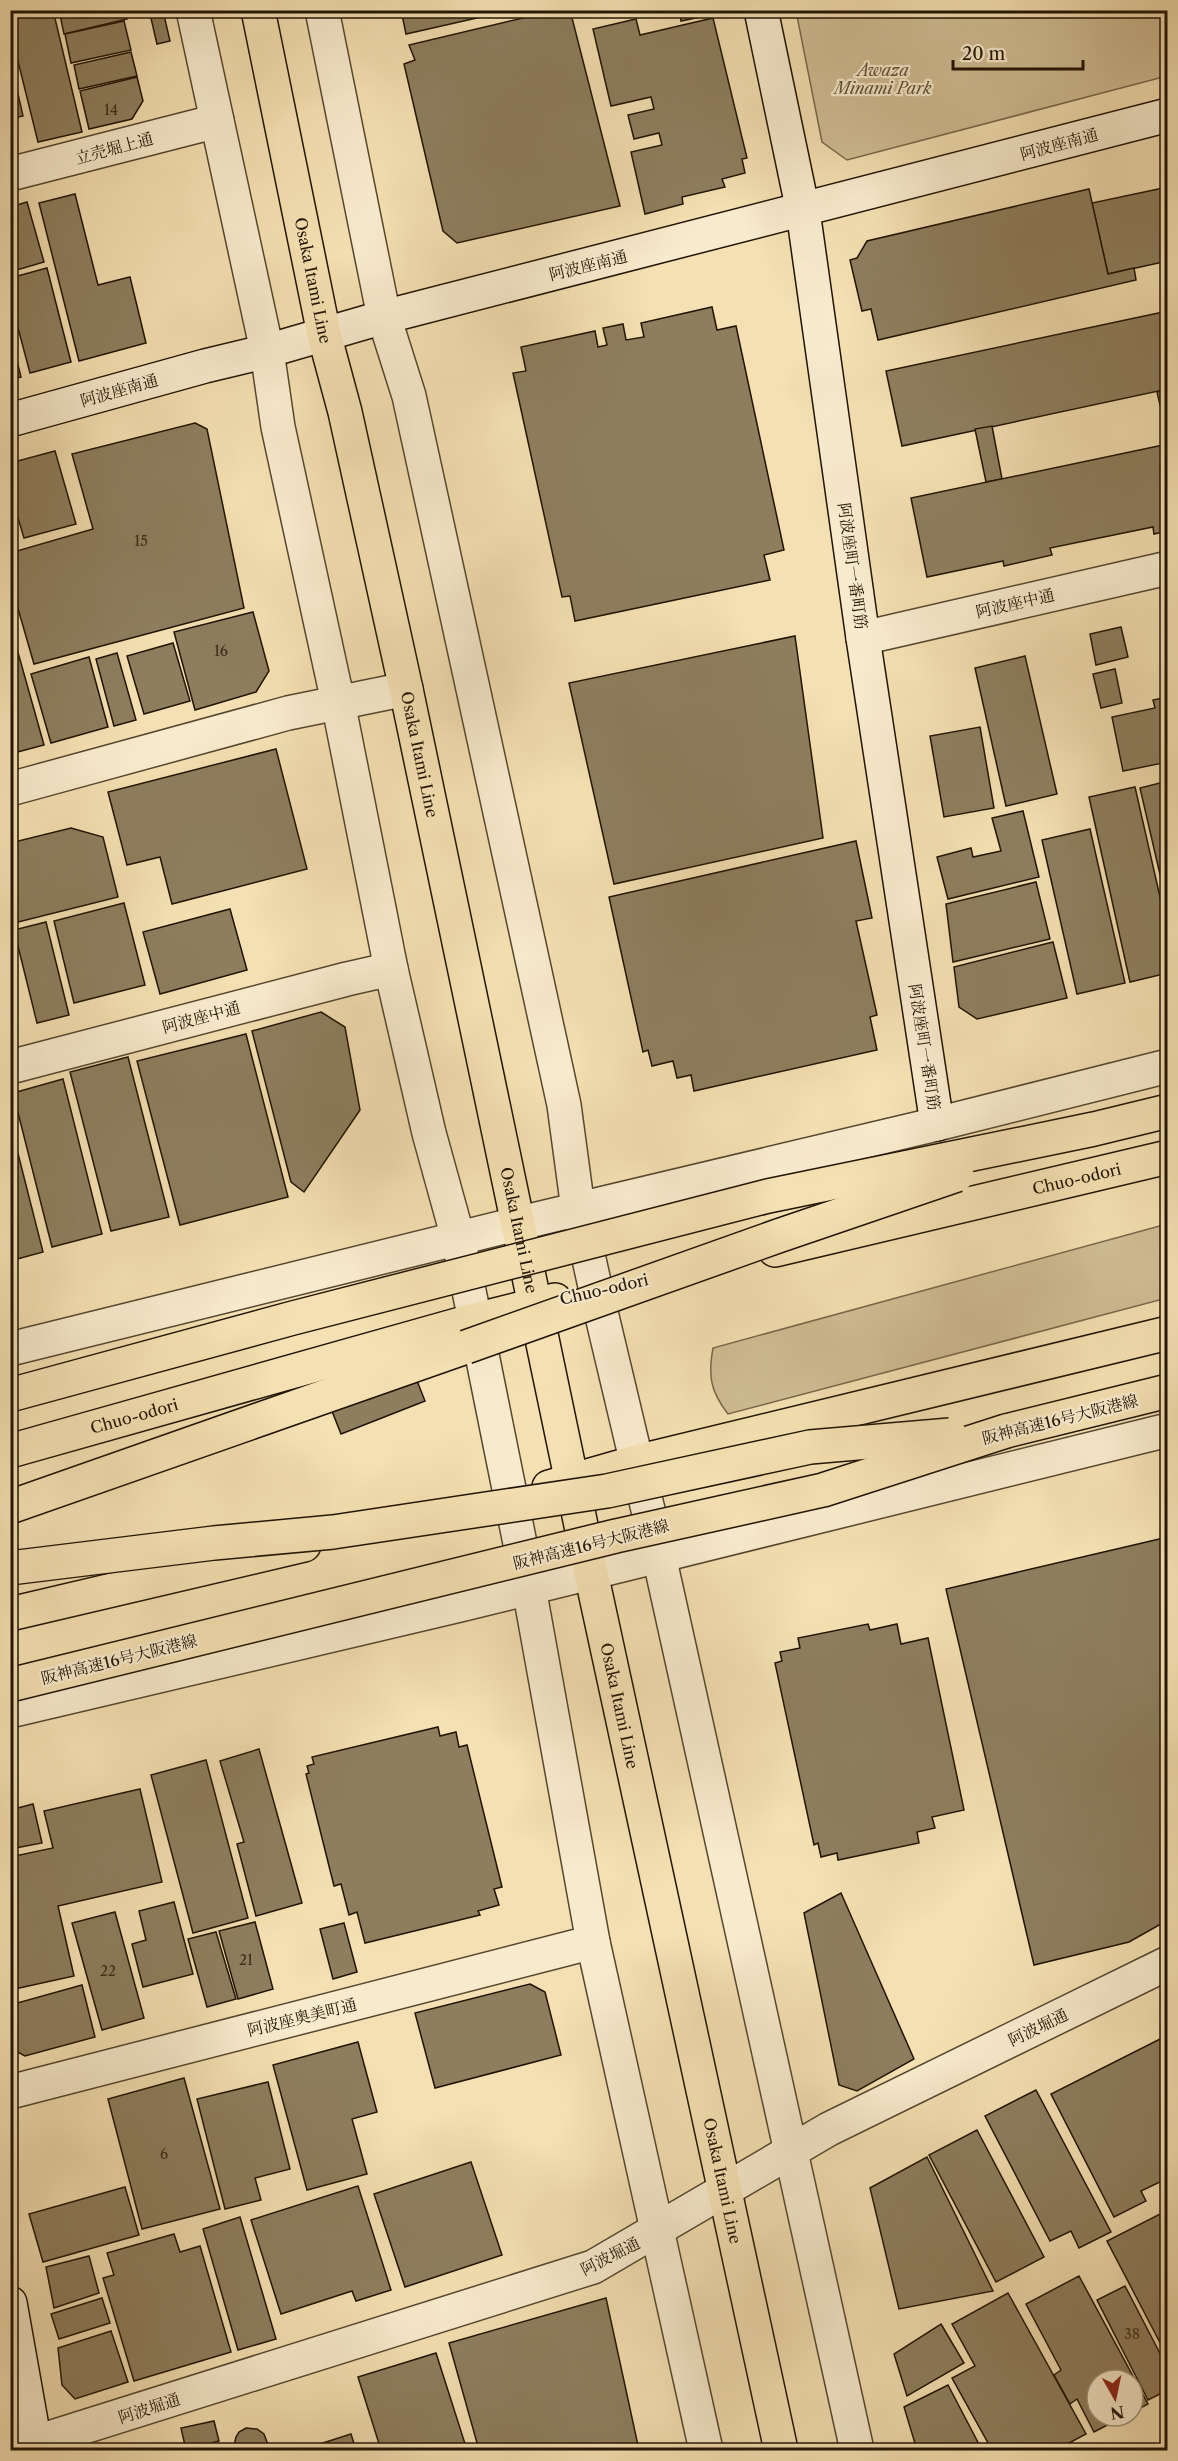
<svg xmlns="http://www.w3.org/2000/svg" width="1178" height="2461" font-family="'Libre Caslon Text','Noto Serif JP',serif">
  <rect width="100%" height="100%" fill="#f4e0b2"/>
  <filter id="stains"><feTurbulence type="fractalNoise" baseFrequency=".00333" numOctaves="4"/><feColorMatrix values="0 0 0 0 .2 0 0 0 0 .09 0 0 0 0 .02 0 0 0 .5 -.17"/></filter>
  <radialGradient id="worn" r=".72"><stop offset=".6" stop-color="#630" stop-opacity="0"/><stop offset="1" stop-color="#630" stop-opacity=".3"/></radialGradient>
  <g fill="#d0bd94" stroke="#78684c" stroke-width="1.5">
    <path d="M796,11H1167V76L847,160L822,142Z"/>
    <path d="M1167,1224V1298L728,1414C710,1391 708,1375 713,1348Z"/>
  </g>
  <g fill="#8e7e5e" stroke="#201404" stroke-width="1.5">
    <path d="M10,10H53L82,132L38,142L10,29Z"/>
    <path d="M59,10H124L127,19L64,34Z"/>
    <path d="M401,10H512L406,34Z"/>
    <path d="M556,10H570L620,206L457,243L443,231L404,64L415,60L409,45Z"/>
    <path d="M679,10H719L720,13L681,21Z"/>
    <path d="M163,11L170,41L157,44L150,14Z"/>
    <path d="M713,18L747,158L742,159L745,173L722,179L725,187L682,197L683,204L645,214L631,152L662,145L659,133L634,139L628,115L654,109L651,97L611,106L593,29L636,19L640,35Z"/>
    <path d="M124,21L131,50L71,63L65,34Z"/>
    <path d="M131,52L137,76L79,89L74,65Z"/>
    <path d="M10,59L23,116L10,119Z"/>
    <path d="M137,77L143,101L132,119L89,129L80,91Z"/>
    <path d="M1168,187V261L1108,274L1092,203Z"/>
    <path d="M1089,189L1108,274L1134,268L1136,280L878,340L871,309L862,311L850,260L857,258L867,241Z"/>
    <path d="M75,194L98,285L130,277L146,343L79,361L39,203Z"/>
    <path d="M27,202L44,262L10,272V207Z"/>
    <path d="M47,268L71,362L30,373L10,298V278Z"/>
    <path d="M712,307L717,330L736,326L784,550L764,555L770,580L575,621L570,596L562,597L513,373L526,371L521,347L595,331L598,347L607,345L603,328L623,324L626,340L644,337L641,323Z"/>
    <path d="M1168,311V389L902,446L886,371Z"/>
    <path d="M10,333L21,377L10,380Z"/>
    <path d="M1168,389V439L1157,392Z"/>
    <path d="M195,423L207,429L244,608L34,664L10,581V553L93,529L72,454Z"/>
    <path d="M992,426L1002,479L986,482L975,429Z"/>
    <path d="M1168,444V531L1154,534L1153,527L1050,548L1052,555L1004,566L1003,561L927,577L911,498Z"/>
    <path d="M55,451L76,524L24,538L10,491V463Z"/>
    <path d="M253,612L269,671L256,692L195,710L174,632Z"/>
    <path d="M10,624L44,745L10,754Z"/>
    <path d="M1121,627L1128,657L1096,665L1090,634Z"/>
    <path d="M795,636L823,838L614,884L569,683Z"/>
    <path d="M173,643L190,701L144,714L127,656Z"/>
    <path d="M117,653L136,720L114,726L96,659Z"/>
    <path d="M1025,656L1057,794L1006,806L975,668Z"/>
    <path d="M89,657L108,727L51,743L31,674Z"/>
    <path d="M1115,669L1122,703L1101,708L1093,674Z"/>
    <path d="M1168,697V762L1123,771L1112,717L1155,708L1153,700Z"/>
    <path d="M980,727L994,808L944,817L930,736Z"/>
    <path d="M276,749L307,869L172,904L160,857L127,865L108,792Z"/>
    <path d="M1168,781V909L1140,788Z"/>
    <path d="M1135,787L1168,932V973L1130,982L1089,797Z"/>
    <path d="M1023,811L1039,877L948,899L937,857L971,848L973,857L1001,851L992,818Z"/>
    <path d="M71,828L103,837L118,897L10,924V843Z"/>
    <path d="M1090,829L1125,983L1077,994L1042,840Z"/>
    <path d="M856,841L872,918L856,921L877,1015L870,1017L877,1050L694,1091L691,1075L677,1078L673,1061L652,1066L648,1050L643,1052L609,897Z"/>
    <path d="M1036,882L1050,939L953,962L946,904Z"/>
    <path d="M124,903L145,985L74,1003L54,921Z"/>
    <path d="M230,909L247,970L160,994L143,932Z"/>
    <path d="M46,922L69,1015L37,1023L14,930Z"/>
    <path d="M1053,942L1067,998L977,1019L959,1007L954,967Z"/>
    <path d="M321,1012L345,1027L360,1110L304,1192L291,1182L252,1031Z"/>
    <path d="M246,1034L288,1197L180,1225L137,1061Z"/>
    <path d="M128,1057L169,1217L111,1231L70,1072Z"/>
    <path d="M63,1079L102,1234L52,1247L13,1093Z"/>
    <path d="M10,1122L43,1252L10,1261Z"/>
    <path d="M397,1330L425,1401L341,1434L313,1363Z"/>
    <path d="M1168,1537V1920L1129,1942L1034,1965L946,1589Z"/>
    <path d="M868,1624L870,1630L897,1624L901,1644L928,1638L964,1810L932,1817L935,1828L917,1832L919,1843L838,1860L837,1853L821,1857L818,1843L814,1845L775,1663L782,1661L780,1652L800,1648L798,1638Z"/>
    <path d="M438,1727L440,1736L456,1732L459,1747L467,1745L502,1887L494,1889L499,1905L478,1911L480,1915L365,1943L357,1912L349,1915L341,1884L334,1886L306,1774L309,1773L307,1766L314,1764L312,1757Z"/>
    <path d="M259,1749L302,1903L256,1916L237,1844L244,1842L220,1761Z"/>
    <path d="M206,1760L248,1918L193,1933L151,1775Z"/>
    <path d="M140,1789L162,1882L58,1906L74,1976L10,1990V1857L53,1848L44,1811Z"/>
    <path d="M33,1804L42,1843L10,1849V1810Z"/>
    <path d="M841,1893L914,2059L857,2091L839,2085L804,1913Z"/>
    <path d="M174,1902L193,1974L143,1987L132,1944L146,1940L139,1911Z"/>
    <path d="M115,1912L144,2018L102,2030L72,1923Z"/>
    <path d="M255,1922L273,1989L238,1999L219,1931Z"/>
    <path d="M344,1923L357,1972L333,1979L320,1929Z"/>
    <path d="M216,1932L236,1999L207,2007L188,1939Z"/>
    <path d="M530,1984L545,1992L561,2055L435,2088L415,2013Z"/>
    <path d="M82,1985L95,2037L25,2056L10,2048V2005Z"/>
    <path d="M1168,2035V2178L1141,2191L1146,2201L1114,2217L1051,2094Z"/>
    <path d="M358,2042L377,2112L352,2119L367,2174L307,2190L273,2065Z"/>
    <path d="M184,2078L220,2209L142,2229L108,2099Z"/>
    <path d="M268,2082L290,2169L255,2178L261,2200L225,2209L197,2099Z"/>
    <path d="M1036,2090L1111,2232L1079,2248L1071,2231L1050,2241L985,2116Z"/>
    <path d="M977,2130L1044,2257L996,2282L929,2155Z"/>
    <path d="M927,2157L993,2291L899,2309L870,2188Z"/>
    <path d="M471,2162L502,2255L405,2287L374,2194Z"/>
    <path d="M358,2186L391,2290L356,2301L352,2291L281,2314L251,2220Z"/>
    <path d="M125,2187L139,2235L43,2262L29,2214Z"/>
    <path d="M1168,2210V2358L1107,2241Z"/>
    <path d="M240,2217L276,2339L238,2350L203,2229Z"/>
    <path d="M174,2234L180,2252L200,2246L231,2352L134,2381L103,2278L114,2275L107,2253Z"/>
    <path d="M89,2256L99,2293L54,2308L46,2267Z"/>
    <path d="M1079,2276L1148,2404L1133,2412V2380H1097V2416H1125L1094,2432L1077,2399L1070,2404L1054,2375L1061,2370L1026,2304Z"/>
    <path d="M1125,2286L1168,2369V2390L1148,2400L1097,2300Z"/>
    <path d="M1008,2293L1086,2434L1056,2450H992L952,2378L975,2366L952,2324Z"/>
    <path d="M102,2298L110,2323L59,2339L51,2314Z"/>
    <path d="M606,2298L639,2450H479L449,2343Z"/>
    <path d="M941,2324L964,2363L907,2396L894,2354Z"/>
    <path d="M111,2331L128,2382L75,2399L62,2385L58,2348Z"/>
    <path d="M436,2353L467,2450H381L358,2377Z"/>
    <path d="M948,2385L982,2450H917L904,2407Z"/>
    <path d="M214,2421L219,2441L186,2450L181,2428Z"/>
    <path d="M246,2428L257,2429L264,2434L270,2450H233L236,2437L239,2432Z"/>
    <path d="M351,2434L356,2450H301Z"/>
  </g>
  <g fill="none" stroke-linecap="round" stroke-linejoin="round">
    <defs>
      <g id="street">
        <path d="M193,10L267,351L278,427L338,702L391,969L429,1133L458,1238L475,1320L529,1588L593,1942L706,2450"/>
        <path d="M322,10L384,317L409,396L564,1105L578,1209L596,1291L659,1556L857,2450"/>
        <path d="M10,174L217,121"/>
        <path d="M863,638L1168,568"/>
        <path d="M10,789L288,713L406,689"/>
        <path d="M10,1067L347,979L391,969"/>
        <path d="M10,1349L516,1224L937,1124L1168,1066"/>
        <path d="M10,1711L460,1605L1168,1430"/>
        <path d="M10,2092L593,1942"/>
        <path d="M11,2450L593,2267L829,2129L1168,1963"/>
      </g>
      <g id="secondary">
        <path d="M761,10L803,211L863,638L937,1124"/>
        <path d="M10,420L205,366L267,351L384,317L1168,115"/>
        <path d="M10,2303L35,2444"/>
      </g>
      <g id="primary">
        <path id="s1" d="M258,10L324,334L345,412L406,689L591,1573L781,2450"/>
        <path id="s2" d="M775,1250L1168,1157"/>
        <path id="s3" d="M10,1451L475,1320L555,1300"/>
        <path d="M549,1487L636,1462L1168,1333"/>
        <path d="M10,1614L304,1545"/>
      </g>
      <g id="highway">
        <path d="M1006,1431L1168,1391"/>
        <path d="M10,1507L466,1347"/>
      </g>
    </defs>
    <use href="#street" stroke="#554730" stroke-width="36"/>
    <use href="#secondary" stroke="#201404" stroke-width="36"/>
    <use href="#primary" stroke="#201404" stroke-width="36"/>
    <use href="#highway" stroke="#201404" stroke-width="36"/>
    <use href="#street" stroke="#f8ebcd" stroke-width="33"/>
    <use href="#secondary" stroke="#f8ebcd" stroke-width="33"/>
    <use href="#primary" stroke="#f4e0b2" stroke-width="33"/>
    <use href="#highway" stroke="#f4e0b2" stroke-width="33"/>
    <defs>
      <g id="highway-bridge">
        <path d="M466,1347L778,1236L957,1175"/>
        <path d="M10,1395L293,1318L768,1196L1094,1129L1168,1111"/>
        <path d="M10,1568L214,1543L333,1532L607,1491L810,1447L950,1435"/>
        <path d="M10,1685L616,1536L823,1490L1006,1431"/>
      </g>
    </defs>
    <use href="#highway-bridge" stroke="#201404" stroke-width="36" stroke-linecap="butt"/>
    <use href="#highway-bridge" stroke="#f4e0b2" stroke-width="33"/>
  </g>
  <g text-anchor="middle" dominant-baseline="central" stroke-width="4.5" stroke-linejoin="round" paint-order="stroke">
    <g font-size="14" fill="#3c2e1a">
      <text x="111" y="110">14</text>
      <text x="141" y="541">15</text>
      <text x="221" y="651">16</text>
      <text x="246" y="1960">21</text>
      <text x="108" y="1971">22</text>
      <text x="164" y="2154">6</text>
      <text x="1132" y="2334">38</text>
    </g>
    <g font-size="16" font-style="italic" fill="#5e4f36" stroke="#f8ebcd">
      <text x="883" y="70">Awaza<tspan x="883" dy="18">Minami Park</tspan></text>
    </g>
    <g font-size="16" fill="#201404" stroke="#f8ebcd">
      <text transform="translate(1059 144) rotate(-15)">阿波座南通</text>
      <text transform="translate(114 148) rotate(-15)">立売堀上通</text>
      <text transform="translate(588 265) rotate(-14)">阿波座南通</text>
      <text stroke="none"><textPath href="#s1" startOffset="276">Osaka Itami Line</textPath></text>
      <text transform="translate(119 390) rotate(-16)">阿波座南通</text>
      <text transform="translate(853 566) rotate(82)">阿波座町一番町筋</text>
      <text transform="translate(1015 603) rotate(-13)">阿波座中通</text>
      <text stroke="none"><textPath href="#s1" startOffset="762">Osaka Itami Line</textPath></text>
      <text transform="translate(201 1017) rotate(-15)">阿波座中通</text>
      <text transform="translate(925 1047) rotate(81)">阿波座町一番町筋</text>
      <text stroke="none"><textPath href="#s2" startOffset="310">Chuo-odori</textPath></text>
      <text stroke="none"><textPath href="#s1" startOffset="1248">Osaka Itami Line</textPath></text>
      <text transform="translate(604 1289) rotate(-13)">Chuo-odori</text>
      <text stroke="none"><textPath href="#s3" startOffset="129">Chuo-odori</textPath></text>
      <text transform="translate(1060 1419) rotate(-14)">阪神高速16号大阪港線</text>
      <text transform="translate(591 1544) rotate(-14)">阪神高速16号大阪港線</text>
      <text transform="translate(119 1659) rotate(-14)">阪神高速16号大阪港線</text>
      <text stroke="none"><textPath href="#s1" startOffset="1734">Osaka Itami Line</textPath></text>
      <text transform="translate(302 2017) rotate(-14)">阿波座奥美町通</text>
      <text transform="translate(1038 2027) rotate(-26)">阿波堀通</text>
      <text stroke="none"><textPath href="#s1" startOffset="2220">Osaka Itami Line</textPath></text>
      <text transform="translate(610 2256) rotate(-27)">阿波堀通</text>
      <text transform="translate(149 2408) rotate(-18)">阿波堀通</text>
    </g>
  </g>
  <rect width="1178" height="2461" fill="none" stroke="#f4e0b2" stroke-width="36"/>
  <rect x="12" y="12" width="1154" height="2437" fill="none" stroke="#201404" stroke-width="3"/>
  <rect x="18" y="18" width="1142" height="2425" fill="none" stroke="#201404" stroke-width="1.5"/>
  <g transform="translate(1115 2398) rotate(171)"><circle r="28" fill="#f8ebcd" stroke="#a2957d" stroke-width="1.5"/>
  <path d="M0-4.5L10 22L0 15L-10 22Z" fill="#8f2418"/>
  <text y="-9" font-size="16" font-weight="bold" text-anchor="middle" fill="#201404">N</text>
  </g>
  <path d="M953 60v9h130v-9" fill="none" stroke="#201404" stroke-width="3"/>
  <text x="962" y="60" font-size="18" fill="#201404" stroke="#f8ebcd" stroke-width="4.5" paint-order="stroke">20 m</text>
  <rect width="100%" height="100%" filter="url(#stains)"/>
  <rect width="100%" height="100%" fill="url(#worn)"/>
</svg>
